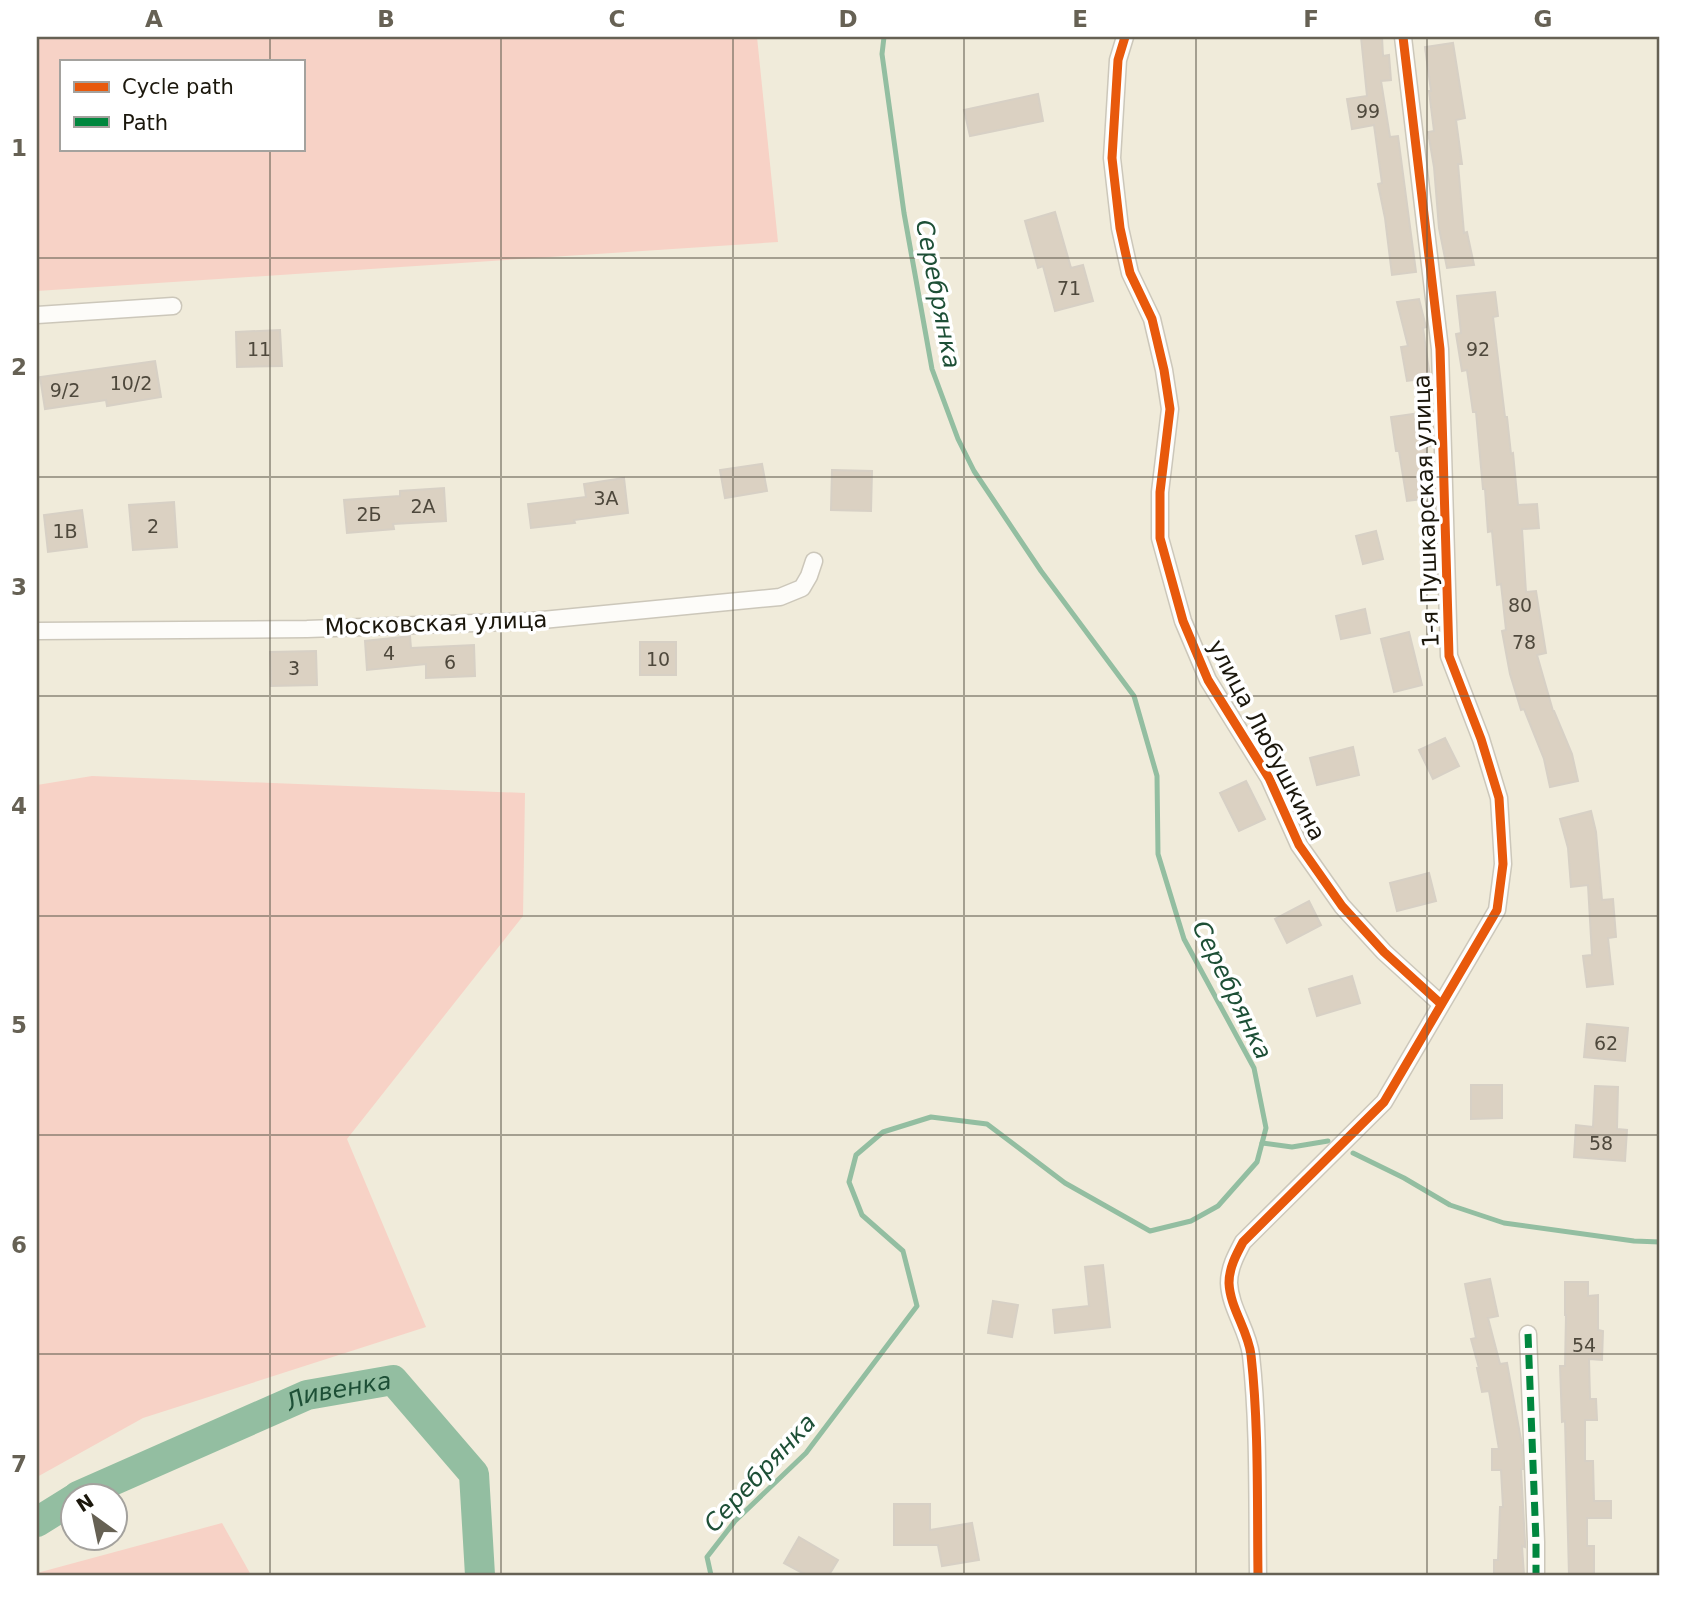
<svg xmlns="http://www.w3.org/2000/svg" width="1697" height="1612" font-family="'DejaVu Sans',sans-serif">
  <rect width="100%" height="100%" fill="#f0ebda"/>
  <g fill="#f7d2c6" fill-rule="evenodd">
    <path d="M37,37H757L778,242L37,291ZM61,61H303V149H61Z"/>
    <path d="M92,776L525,793L523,916L347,1139L426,1327L143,1418L37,1477V785Z"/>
    <path d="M222,1523L251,1575H37V1573Z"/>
  </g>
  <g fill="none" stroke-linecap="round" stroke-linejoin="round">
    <g stroke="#93bea1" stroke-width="5">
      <path d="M1262,1143L1292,1147L1328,1141"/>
      <path d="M1353,1153L1404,1178L1450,1205L1504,1223L1634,1241L1660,1242"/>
      <path d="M711,1575L707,1557L735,1521L806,1453L917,1306L903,1251L862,1215L849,1182L856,1155L883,1132L931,1117L987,1124L1065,1183L1150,1231L1191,1221L1218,1206L1257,1162L1266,1128L1254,1068L1184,939L1158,854L1157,776L1134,696L1041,571L974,471L958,439L932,369L904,213L882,54L884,37"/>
    </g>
    <g stroke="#93bea1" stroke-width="30">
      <path id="s1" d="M78,1496L307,1395L393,1380L474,1474L480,1575"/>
      <path d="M37,1522L74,1499"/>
    </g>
  </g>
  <g fill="#dbd1c2" stroke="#d7d0c5" stroke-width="2">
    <path d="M1361,37H1382L1383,56L1389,55L1391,80L1381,81L1390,137L1398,136L1416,272L1392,275L1385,218L1378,184L1382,183L1374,125L1352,129L1347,99L1367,96Z"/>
    <path d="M1453,43L1465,118L1456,120L1462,164H1458L1464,233L1467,232L1474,265L1447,268L1439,228L1434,167L1428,132L1434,131L1429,91H1431L1425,47Z"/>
    <path d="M1038,94L1043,121L970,136L964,110Z"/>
    <path d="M1055,212L1071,268L1083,265L1093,301L1055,311L1043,266L1038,268L1025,221Z"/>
    <path d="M1495,292L1498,316L1493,317L1505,417H1507L1511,454L1513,453L1518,505L1537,504L1539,528L1522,529L1526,592L1536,591L1546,653L1537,655L1553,711H1554L1572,754L1578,781L1550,787L1544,759L1524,709L1521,710L1510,674L1502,631L1506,630L1501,584L1497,585L1492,531L1488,532L1485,489H1483L1476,412H1473L1467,370L1462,371L1456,334L1461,333L1457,296Z"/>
    <path d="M1419,299L1426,327L1423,328L1430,378L1407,381L1401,347L1408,346L1397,302Z"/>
    <path d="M280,330L282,366L237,367L236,332Z"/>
    <path d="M155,361L161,397L107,406L106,400L45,409L40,377Z"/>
    <path d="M1428,412L1432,446L1425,447L1433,498L1407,501L1399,451H1396L1391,417Z"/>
    <path d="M762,464L767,491L725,498L720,470Z"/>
    <path d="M832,470L872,471L871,511L831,510Z"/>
    <path d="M624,478L628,513L574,520L575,523L531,528L528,504L586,497L584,484Z"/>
    <path d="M444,488L446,521L393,524L394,529L347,533L344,500L400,496V491Z"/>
    <path d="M174,502L177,547L133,550L129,505Z"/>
    <path d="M82,510L87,547L48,552L44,515Z"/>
    <path d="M1376,531L1383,559L1363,564L1356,536Z"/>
    <path d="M1365,609L1370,633L1341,639L1336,616Z"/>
    <path d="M1409,632L1422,685L1394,692L1381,639Z"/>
    <path d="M410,636L411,648L474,645L475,676L426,678V664L367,670L365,641Z"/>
    <rect x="640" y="642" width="36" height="33"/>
    <path d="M316,651L317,685L271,686L270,652Z"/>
    <path d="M1445,738L1459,766L1433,779L1419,750Z"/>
    <path d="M1353,747L1359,775L1317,785L1310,758Z"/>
    <path d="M1246,781L1265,819L1239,831L1220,793Z"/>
    <path d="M1591,811L1596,832L1602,900L1613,899L1616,937L1608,938L1613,984L1587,987L1583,956L1592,955L1588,885L1571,887L1568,848L1560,819Z"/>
    <path d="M1429,873L1436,901L1397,911L1390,883Z"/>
    <path d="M1309,901L1321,925L1287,943L1275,919Z"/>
    <path d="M1352,976L1360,1003L1317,1016L1309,989Z"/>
    <path d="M1587,1024L1628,1028L1625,1061L1584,1057Z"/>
    <path d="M1471,1085H1502V1118L1471,1119Z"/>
    <path d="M1595,1086L1618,1087L1617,1129L1627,1130L1625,1161L1574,1157L1576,1125L1593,1127Z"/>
    <path d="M1103,1265L1110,1327L1055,1333L1053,1310L1089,1306L1085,1267Z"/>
    <path d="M1490,1279L1498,1316L1488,1318L1500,1364L1507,1363L1522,1445L1523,1469H1521L1525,1542V1547L1522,1546L1524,1575H1494V1560H1498L1500,1507H1503L1501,1470H1492V1449H1499L1489,1391L1482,1392L1477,1368H1479L1471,1339L1476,1338L1465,1284Z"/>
    <path d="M1565,1282H1588V1296L1598,1295V1330L1603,1331L1602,1360L1589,1359L1590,1399H1596L1597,1420H1585V1461H1593L1594,1501H1611V1518H1587V1546H1594V1575H1569L1565,1421L1562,1422L1560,1366H1565L1566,1315H1565Z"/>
    <path d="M993,1301L1018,1305L1012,1337L988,1333Z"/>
    <path d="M894,1504H930V1530L972,1523L979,1560L942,1566L938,1545H894Z"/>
    <path d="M799,1537L838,1560L829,1575H806L784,1563Z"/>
  </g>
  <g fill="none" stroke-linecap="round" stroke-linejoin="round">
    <defs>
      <g id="street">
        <path d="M1125,37L1118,60L1112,158L1120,228L1130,273L1152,319L1164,370L1170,409L1160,492V538L1183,621L1208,680L1269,778L1299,845L1342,906L1384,952L1441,1004"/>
        <path d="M37,315L173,306"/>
        <path d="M37,631L307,629L532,621L780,597L802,588L809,576L814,561"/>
        <path d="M1528,1334L1536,1542V1575"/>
        <path d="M1258,1575C1257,1502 1259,1427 1251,1355C1248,1330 1230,1308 1229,1283C1229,1268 1236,1255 1243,1242L1384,1102L1497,910L1503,864L1499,798L1481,739L1449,656L1440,349L1403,37"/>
      </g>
    </defs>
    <use href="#street" stroke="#ccc7ba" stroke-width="19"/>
    <use href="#street" stroke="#fdfcf9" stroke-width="16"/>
    <path stroke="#00873e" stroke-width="7" stroke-dasharray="14 7" stroke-linecap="butt" d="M1528,1334L1536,1542V1575"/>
    <defs>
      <g id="cycleway">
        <path d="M1125,37L1118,60L1112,158L1120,228L1130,273L1152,319L1164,370L1170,409L1160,492V538L1183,621L1208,680L1269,778L1299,845L1342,906L1384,952L1441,1004"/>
        <path d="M1258,1575C1257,1502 1259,1427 1251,1355C1248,1330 1230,1308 1229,1283C1229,1268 1236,1255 1243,1242L1384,1102L1497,910L1503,864L1499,798L1481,739L1449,656L1440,349L1403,37"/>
      </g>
    </defs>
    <use href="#cycleway" stroke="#fff" stroke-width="13"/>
    <use href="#cycleway" stroke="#e8590c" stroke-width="9"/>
  </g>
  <path fill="none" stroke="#666154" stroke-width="2" stroke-opacity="0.55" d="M270,37V61M501,37V1575M733,37V1575M964,37V1575M1196,37V1575M1427,37V1575M270,149V1575M37,258H1660M37,477H1660M37,696H1660M37,916H1660M37,1135H1660M37,1354H1660"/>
  <g text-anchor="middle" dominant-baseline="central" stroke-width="7" stroke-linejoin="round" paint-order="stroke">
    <g font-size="19" fill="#4e483c">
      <text x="1368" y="111">99</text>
      <text x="1069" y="288">71</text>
      <text x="259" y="349">11</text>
      <text x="1478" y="349">92</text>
      <text x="131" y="383">10/2</text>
      <text x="65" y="390">9/2</text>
      <text x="606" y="498">3А</text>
      <text x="423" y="506">2А</text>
      <text x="369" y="514">2Б</text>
      <text x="153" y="526">2</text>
      <text x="65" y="531">1В</text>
      <text x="1520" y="605">80</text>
      <text x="1524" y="642">78</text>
      <text x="389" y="653">4</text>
      <text x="658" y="659">10</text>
      <text x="450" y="662">6</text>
      <text x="294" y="668">3</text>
      <text x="1606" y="1043">62</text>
      <text x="1601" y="1143">58</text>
      <text x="1584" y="1345">54</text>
    </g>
    <g font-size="23" fill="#1b170c" stroke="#fff">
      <text transform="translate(1426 511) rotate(-92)">1-я Пушкарская улица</text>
      <text transform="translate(436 623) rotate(-2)">Московская улица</text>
      <text transform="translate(1267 740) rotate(62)">улица Любушкина</text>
    </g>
    <g font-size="24" font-style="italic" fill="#1d4f36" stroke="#fff">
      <text transform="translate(938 294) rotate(79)">Серебрянка</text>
      <text transform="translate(1232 990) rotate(64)">Серебрянка</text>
      <text stroke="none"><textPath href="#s1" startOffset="282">Ливенка</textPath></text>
      <text transform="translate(760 1473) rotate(-47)">Серебрянка</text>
    </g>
  </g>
  <rect width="1697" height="1612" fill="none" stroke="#ffffff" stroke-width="77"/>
  <rect x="60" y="60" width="245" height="91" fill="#ffffff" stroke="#a4a29e" stroke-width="2"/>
  <rect x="74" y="82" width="35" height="10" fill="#e8590c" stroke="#a4a29e" stroke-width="2"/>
  <text x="122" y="94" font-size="21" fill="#1b170c">Cycle path</text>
  <rect x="74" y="117" width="35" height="10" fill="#00873e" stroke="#a4a29e" stroke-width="2"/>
  <text x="122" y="130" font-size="21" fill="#1b170c">Path</text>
  <g transform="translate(94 1517) rotate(327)"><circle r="33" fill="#ffffff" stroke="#a4a29e" stroke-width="2"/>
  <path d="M0-5L12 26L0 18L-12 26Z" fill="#666154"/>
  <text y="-10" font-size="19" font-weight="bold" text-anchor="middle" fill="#1b170c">N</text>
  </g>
  <rect x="38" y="38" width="1620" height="1536" fill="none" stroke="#666154" stroke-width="2.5"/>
  <g font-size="23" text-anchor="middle" font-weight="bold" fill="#666154">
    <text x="154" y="27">A</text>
    <text x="386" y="27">B</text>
    <text x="617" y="27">C</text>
    <text x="848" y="27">D</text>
    <text x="1080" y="27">E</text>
    <text x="1311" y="27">F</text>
    <text x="1543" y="27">G</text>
    <text x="19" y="156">1</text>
    <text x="19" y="375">2</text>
    <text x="19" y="595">3</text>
    <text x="19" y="814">4</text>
    <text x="19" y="1033">5</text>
    <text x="19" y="1253">6</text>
    <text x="19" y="1472">7</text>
  </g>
</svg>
